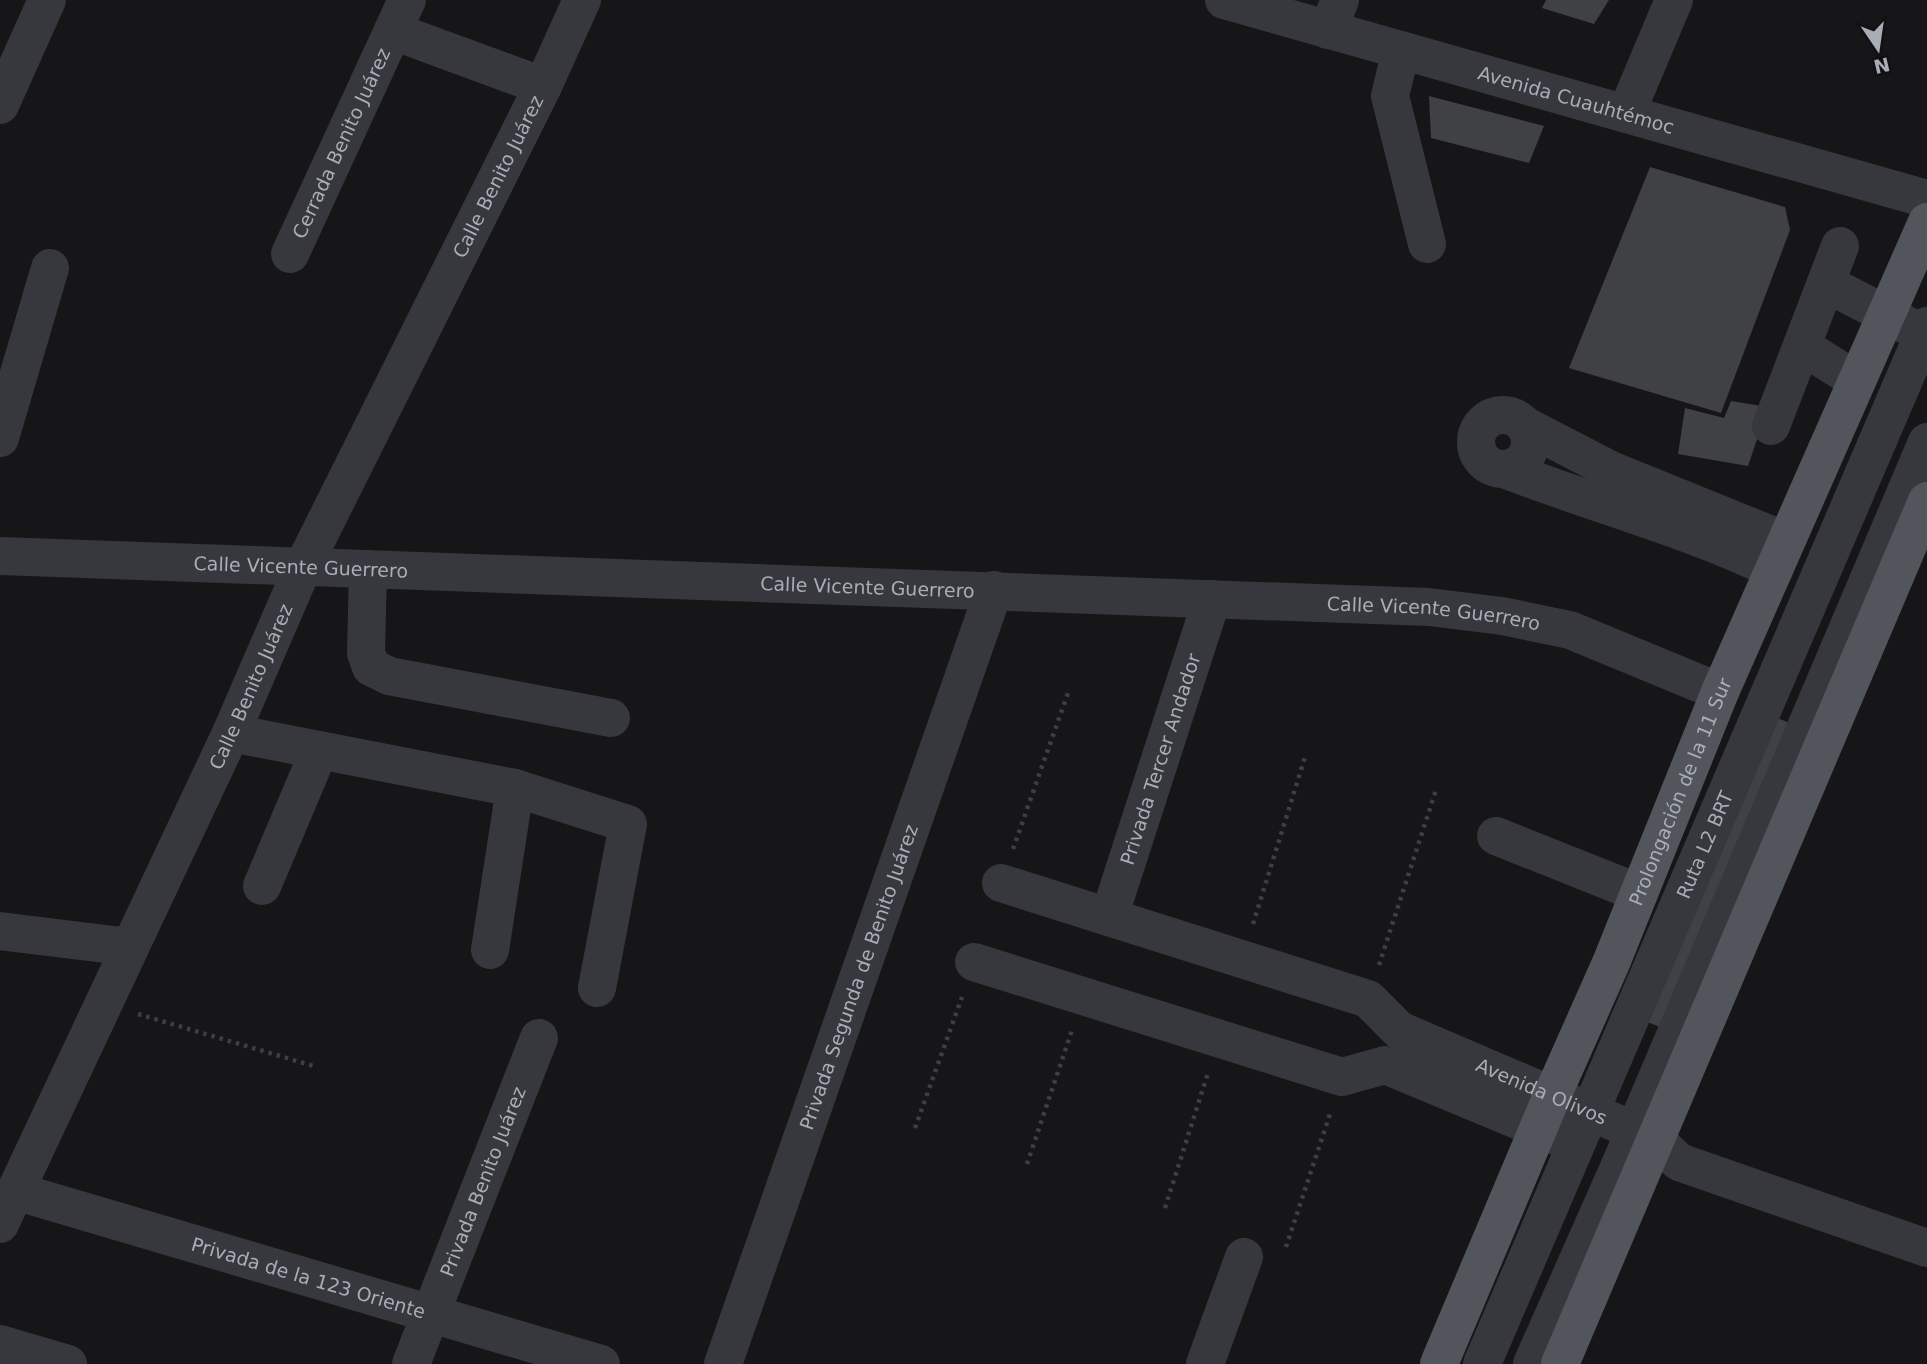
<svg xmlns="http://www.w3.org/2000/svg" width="1927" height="1364" font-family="'DejaVu Sans',sans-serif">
  <rect width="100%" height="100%" fill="#161618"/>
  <g fill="#404145">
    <path d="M1546,0H1609L1594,24L1542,8Z"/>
    <path d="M1429,96L1544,126L1529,163L1431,138Z"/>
    <path d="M1650,167L1785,207L1790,230L1721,413L1569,368Z"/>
    <path d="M1731,401L1768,407L1748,466L1678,454L1685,408L1724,418Z"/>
    <path d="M1763,712L1799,727L1673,1032L1637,1018Z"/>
  </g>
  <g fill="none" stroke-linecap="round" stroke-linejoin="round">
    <g stroke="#3d3f44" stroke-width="4.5" stroke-dasharray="3.5 5" stroke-linecap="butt">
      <path d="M1013,849L1069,690"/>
      <path d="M1253,924L1306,754"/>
      <path d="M1379,965L1436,790"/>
      <path d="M138,1014L317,1067"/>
      <path d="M915,1128L962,997"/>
      <path d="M1027,1164L1072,1030"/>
      <path d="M1165,1208L1208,1073"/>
      <path d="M1286,1247L1331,1111"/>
    </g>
    <g stroke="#37383d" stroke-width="38">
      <path id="s1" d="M1224,0L1927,199"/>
      <path d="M1328,30L1340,0"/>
      <path d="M393,31L543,86"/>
      <path d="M1401,50L1390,96L1427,244"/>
      <path d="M0,105L47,0"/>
      <path d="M1626,114L1674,0"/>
      <path id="s2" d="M290,254L407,0"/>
      <path d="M1827,284L1916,330"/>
      <path d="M1802,346L1857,381"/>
      <circle cx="1503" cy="442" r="27"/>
      <path d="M1526,426L1611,470L1786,541"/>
      <path d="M1771,426L1840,246"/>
      <path d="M0,438L50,268"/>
      <path d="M1504,469C1594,504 1687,528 1774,570"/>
      <path id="s3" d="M0,556L1429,607L1502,616L1570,630L1720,692"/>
      <path d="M368,569L366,653L371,667L389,676L611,718"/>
      <path d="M231,733L515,788L628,824L597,988"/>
      <path d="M1496,836L1639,893"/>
      <path id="s4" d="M1001,883L1368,999L1399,1030L1656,1140L1679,1162L1927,1248"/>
      <path d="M262,886L319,751"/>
      <path id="s5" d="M1109,917L1212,599"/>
      <path d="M0,931L130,947"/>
      <path d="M490,950L515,788"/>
      <path d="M974,962L1342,1077L1385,1065L1568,1141"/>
      <path id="s6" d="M15,1191L601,1364"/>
      <path id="s7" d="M0,1224L231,733L303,567L543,86L582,0"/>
      <path d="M0,1344L68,1364"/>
      <path id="s8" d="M411,1364L539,1038"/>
      <path id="s9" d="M723,1364L994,590"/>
      <path d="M1205,1364L1244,1257"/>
      <path id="s10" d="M1482,1364L1927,326"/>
      <path d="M1532,1364L1621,1163L1927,442"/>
    </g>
    <g stroke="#53555c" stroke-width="38">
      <path id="s11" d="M1439,1364L1552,1096L1611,963L1720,692L1927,222"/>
      <path d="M1560,1364L1927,501"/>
    </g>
  </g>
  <g text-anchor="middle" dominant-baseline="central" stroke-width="7" stroke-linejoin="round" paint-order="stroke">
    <g font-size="19" fill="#a8adb8" stroke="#111113">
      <text stroke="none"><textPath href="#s1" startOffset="366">Avenida Cuauhtémoc</textPath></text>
      <text stroke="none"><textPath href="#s2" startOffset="122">Cerrada Benito Juárez</textPath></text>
      <text stroke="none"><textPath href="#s7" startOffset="1160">Calle Benito Juárez</textPath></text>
      <text stroke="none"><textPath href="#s3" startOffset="301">Calle Vicente Guerrero</textPath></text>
      <text stroke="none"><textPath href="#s3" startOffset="868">Calle Vicente Guerrero</textPath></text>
      <text stroke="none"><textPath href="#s3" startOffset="1435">Calle Vicente Guerrero</textPath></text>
      <text stroke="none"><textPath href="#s7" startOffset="593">Calle Benito Juárez</textPath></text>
      <text stroke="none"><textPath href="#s5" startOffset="166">Privada Tercer Andador</textPath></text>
      <text stroke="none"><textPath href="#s11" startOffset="621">Prolongación de la 11 Sur</textPath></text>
      <text stroke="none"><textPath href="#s10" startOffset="565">Ruta L2 BRT</textPath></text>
      <text stroke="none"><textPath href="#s9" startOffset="410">Privada Segunda de Benito Juárez</textPath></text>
      <text stroke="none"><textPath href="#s4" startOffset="584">Avenida Olivos</textPath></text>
      <text stroke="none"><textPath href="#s8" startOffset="196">Privada Benito Juárez</textPath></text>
      <text stroke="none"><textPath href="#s6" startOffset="306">Privada de la 123 Oriente</textPath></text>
    </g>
  </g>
  <g transform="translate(1878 49) rotate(167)" stroke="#111113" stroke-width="5" paint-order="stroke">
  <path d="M0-5L12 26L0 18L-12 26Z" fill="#a8adb8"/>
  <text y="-10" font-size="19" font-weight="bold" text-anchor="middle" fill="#a8adb8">N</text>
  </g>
</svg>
